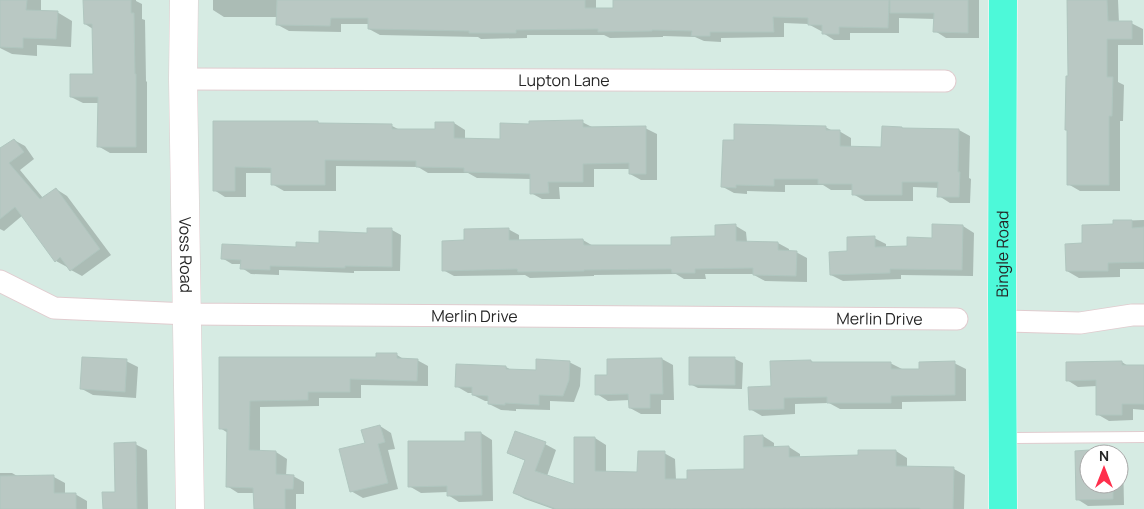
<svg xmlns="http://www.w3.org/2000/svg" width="1144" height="509" viewBox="0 0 1144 509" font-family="Manrope,sans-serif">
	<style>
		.shadow { fill: #0003 }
		.building { fill: #b9c8c3; stroke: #b0c6bf }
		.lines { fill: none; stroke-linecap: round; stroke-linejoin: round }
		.lane-casing { stroke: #e1cccf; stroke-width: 12 }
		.street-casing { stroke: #e1cccf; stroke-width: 23 }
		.secondary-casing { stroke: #e1cccf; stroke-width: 29 }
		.primary-casing { stroke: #fff; stroke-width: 29 }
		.lane { stroke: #fff; stroke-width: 10 }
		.street { stroke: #fff; stroke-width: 21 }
		.secondary { stroke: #fff; stroke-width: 28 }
		.primary { stroke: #4df9d9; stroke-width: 28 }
		.labels { text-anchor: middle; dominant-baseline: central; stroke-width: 4.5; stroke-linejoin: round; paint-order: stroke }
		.street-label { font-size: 16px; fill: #262626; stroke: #fff }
	</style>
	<rect width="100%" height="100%" fill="#d6ebe3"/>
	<path class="shadow" d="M0 0H41V12H57L72 21 71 47 37 45V56L12 54 0 48Z
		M84 0H136V1L142 4V19L145 20 146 81 147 82V153H110L98 146 99 103H83L71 97 94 75 93 29 85 24Z
		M213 0H596V9H614V0H979V38H946L935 31V19L899 18V33H850V40H834L823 33V31H821L808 24 784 23V37L721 38V42L704 41 695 37 663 36V37L610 38 604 35H527V38L481 39 478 37 380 35 369 29V24H341V32L289 31 278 25V17H224L213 10Z
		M1067 0H1118L1119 23H1131L1143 29V45H1118V82L1124 85 1123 121H1120V191H1080L1068 184 1069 131 1066 130 1069 77Z
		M215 122H318L321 125 392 126 400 130 436 131 454 123 465 130V139L501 140 530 125 582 122 594 128H645L657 134V180H641L630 174V169H594V187H559L560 199H542L531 193V179L477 178 468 173H428L418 167 336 166V191H284L272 184V173H246V197H225L214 190Z
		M825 127 833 131H839L851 138V148H883L902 128 904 129 959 130 970 136 969 178 971 179 970 203H950L939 196V188L913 187V201H865L853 194V190H831L823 185H785V192L747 191V194L734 193 723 187 735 141Z
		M14 140 25 146 34 159 20 170 43 198 56 189 67 196 111 255 82 276 71 270 68 266 67 267 56 261 23 215 4 231 0 229V150Z
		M1144 220V269H1120V277L1079 278 1067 271 1084 245 1114 226V221Z
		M736 226 746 232 747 242 778 243 789 249V252H796L807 258V282L765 281 754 275V274H705L706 279H684L676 274 594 275V276L530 278 525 275 454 276 443 270 465 241 508 229 519 235V241L583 240 595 247 672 246 716 237Z
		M963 226 974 233 973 276 901 275V279L843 281 831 275 848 253 874 238 886 244V248L908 247 933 239Z
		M392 230 401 235 400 271H354V273L279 270V275L251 274 242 268V264H232L222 258 320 244Z
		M397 355 405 360H417L428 366V386L361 385V398H319V406L260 407V452H276L287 459 286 476H293L304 482V494H296V509H255L254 493H238L227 486 228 433 220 428V358L377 359Z
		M691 358 735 359 743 363 742 389 698 388 690 384Z
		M662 359 673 365 674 400H661V414H641L630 408V400L608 401 597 394 608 376Z
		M126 361 138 367 136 398 93 395 82 389Z
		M811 361 815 363H890L902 369 921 370 954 363 966 369V401L902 402V409H840L829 403 795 404V414L762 416 750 409 772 388Z
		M569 362 581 368 580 386 574 402 550 401V410L516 409V411L501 410 489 404V401H485L473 395V393H468L456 386 506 367 513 371 537 372Z
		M1122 362 1128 366H1144V410L1133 409V420L1109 421 1097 414V386L1078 387 1067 380Z
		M380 426 391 433 395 449 388 450 398 489 363 498 351 491 366 444Z
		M481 433 492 440 493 501 459 502 448 495V492L421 493 409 486 466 442V434Z
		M763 436 774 443V448L789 447 800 454V458L859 456 896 451 907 458V467L954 469 965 475 964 509H553L525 499 514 493 526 461 508 453 545 444 556 450 547 476 575 486 595 438 606 445V473H639L664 453 675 459 676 480H688L745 470Z
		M135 444 147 450 148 509H104L116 493Z
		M1112 451 1117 454H1089V484H1119V455L1123 458 1124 505 1088 506 1077 499 1076 452Z
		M0 473H12L19 477H54L65 483V494H75L87 501V509H0Z"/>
	<path class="building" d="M0 0H27L26 10 58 11 56 39 23 38V48L0 47Z
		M83 0H131V13H134L135 74H136V147H97L98 97H70V74H93L92 24H84Z
		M277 0H585V8H613V0H889L888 28 839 27V34H822V25H808V18L773 17 774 32H710V36H691L692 31 652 30V31L598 32V29L516 30V33H469V31L368 29V18H331L330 26 276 25Z
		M890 0H968V33L933 32 934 13H890Z
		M1067 0H1107L1108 21H1132V39H1107V77H1113L1112 116H1109V185H1067V130H1065L1066 76H1068Z
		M583 120V127L646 126V174H629V163L583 164V182H548L549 193 530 194V174L464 172V168L416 167V161L325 160V185H271V168L235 167V191H213V121H318V123L392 124V129H435V122H454V138L500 139V123L529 124V121Z
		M734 124 826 126V130H840V146L881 147 882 126 902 127V128L959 129 958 172H960L959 197H937L938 182H902V195H852V184H818V179H774V186L736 185V188L721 187 723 140H734Z
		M14 139 24 152 9 163 40 199 56 188 100 249 70 271 60 257 55 262 15 207 0 219V148Z
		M1113 220H1132V228L1144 227V262L1108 263V271H1066L1065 244 1082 243V225L1113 224Z
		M736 224V241L778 242V250L797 251 796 276 753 275V268L695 269V273H672L671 269 584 270V271L518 272 517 269 442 271V241L464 240V229L509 228V240L583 239 584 245H671V237L715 236V225Z
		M932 224 963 225 962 270 890 269V273L830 275 829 252 847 251V237L875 236V247L907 246V237L932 238Z
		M367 228H392V267L345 266V268L270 266V270L240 269 241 260 221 259 222 244 296 247V242L319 243V231L367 233Z
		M376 353H397V358L418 359 417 381 350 379V392H308V400L250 401 249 450 276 451V474L294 475 293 489H285V509H254L253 488 226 487 227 429H219V357H376Z
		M82 357 127 359 125 392 80 389Z
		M689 357H735V385H689Z
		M662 358 663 394H650V408H629L628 394 595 395V375H607V359Z
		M536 359 570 361 569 380 563 396 539 395V405L505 403V405L488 404V396L472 395V387H455L456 364 506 366V369L536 370Z
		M811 360V362H891V369H919V362L955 361V395L891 396V403H827V397L784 398V409L749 410 748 387 771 386 770 361Z
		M1122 361V365H1144V404H1122V415H1096V380L1066 381V362Z
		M380 425 385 442 378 444 388 483 350 492 339 449 365 443 361 430Z
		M515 431 546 442 535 471 574 484V437H595V471L637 472 638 451H665V479H687V470L744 469V436L763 435V447L789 446V457L858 455V450H896V466L954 467 953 509H920V508L556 509 513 493 525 460 507 453Z
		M465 432H481L482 495 447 496V486L408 487V441H465Z
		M136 442 137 509H103L102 492H115L114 443Z
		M1089 450V484H1113V499L1076 500 1075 451Z
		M54 475V493H76V509H0V476Z"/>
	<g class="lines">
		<g class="lane-casing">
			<path id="lane" d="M1004 438 1144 437"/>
		</g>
		<g class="street-casing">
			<g id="street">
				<path id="s1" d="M183 79 945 81"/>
				<path id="s2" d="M0 281 54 308 188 314 957 319"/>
				<path d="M1002 321 1080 323 1132 315H1144"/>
			</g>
		</g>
		<g class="secondary-casing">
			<g id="secondary">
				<path id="s3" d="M184 0 183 79 190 509"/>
			</g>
		</g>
		<g class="primary-casing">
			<g id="primary">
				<path id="s4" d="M1003 509 1002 298 1003 0"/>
			</g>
		</g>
		<use href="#lane" class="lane"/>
		<use href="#street" class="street"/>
		<use href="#secondary" class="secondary"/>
		<use href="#primary" class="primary"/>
	</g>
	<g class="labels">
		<g class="street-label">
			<text stroke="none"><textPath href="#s1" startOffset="381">Lupton Lane</textPath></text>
			<text stroke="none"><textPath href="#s3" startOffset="255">Voss Road</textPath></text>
			<text stroke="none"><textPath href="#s4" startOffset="255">Bingle Road</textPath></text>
			<text stroke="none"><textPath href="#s2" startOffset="481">Merlin Drive</textPath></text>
			<text stroke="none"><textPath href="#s2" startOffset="886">Merlin Drive</textPath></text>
		</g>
	</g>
	<g transform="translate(1104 469)"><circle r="24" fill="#ffffff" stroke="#a8a8a8"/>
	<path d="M0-4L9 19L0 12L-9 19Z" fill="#ff2f4c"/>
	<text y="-8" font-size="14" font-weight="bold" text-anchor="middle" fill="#262626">N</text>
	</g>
</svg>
